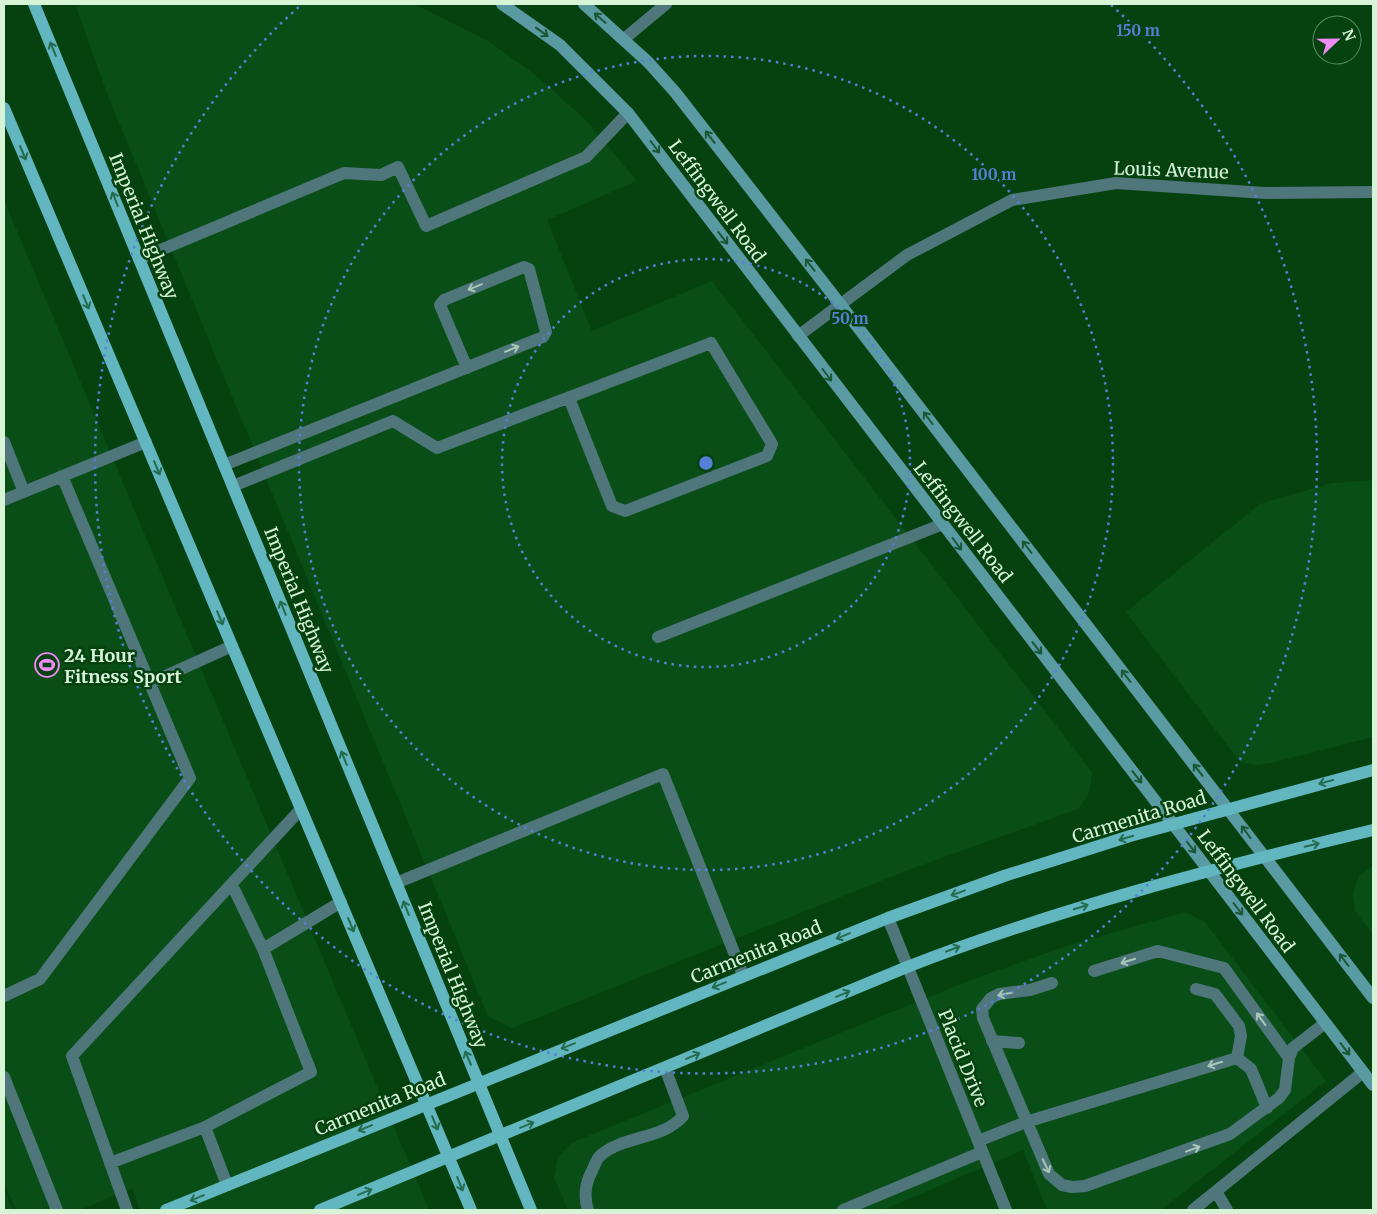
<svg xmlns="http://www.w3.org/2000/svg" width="1377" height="1214" viewBox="0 0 1377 1214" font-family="Merriweather,serif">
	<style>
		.built { fill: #094e16 }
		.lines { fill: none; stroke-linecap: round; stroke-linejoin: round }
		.lane { stroke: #4f767b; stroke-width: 12 }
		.street { stroke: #4f767b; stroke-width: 12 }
		.secondary { stroke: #5a9aa2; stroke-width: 12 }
		.primary { stroke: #61b6c0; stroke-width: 12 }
		.oneway { stroke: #1a5834 }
		.oneway2 { stroke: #256b4e }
		.oneway3 { stroke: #a7c8b7 }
		.ring { fill: none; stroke: #5580d8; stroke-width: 2.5; stroke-dasharray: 2.5 5 }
		.labels { text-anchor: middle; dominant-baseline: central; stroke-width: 5; stroke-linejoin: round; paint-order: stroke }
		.street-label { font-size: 18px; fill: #d7f4d7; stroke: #054210 }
		.poi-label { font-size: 18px; font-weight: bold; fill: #d7f4d7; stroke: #054210; text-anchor: start }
		.centre { fill: #5580d8; stroke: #054210; stroke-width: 2.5 }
		.ring-label { font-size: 15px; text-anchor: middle; font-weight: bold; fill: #5580d8; stroke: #054210; stroke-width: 5; stroke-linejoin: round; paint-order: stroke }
	</style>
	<rect width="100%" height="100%" fill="#054210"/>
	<path class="built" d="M75 4H414L490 42 534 74 584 118 637 181 547 220 592 331 712 281 1092 772 1089 793 1078 809 911 869 512 1028 488 1016 108 96Z
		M4 200 429 1210H140L132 1188 80 1210H16L4 1183Z
		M1373 480V737L1271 763 1256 765 1240 762 1126 612 1260 504 1332 483Z
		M1373 866V935L1355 911 1353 894 1359 876Z
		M1185 912 1205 922 1326 1081 1161 1210H1047L1023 1150 883 1210H568L554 1178 558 1158 571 1143 968 981 1069 945Z
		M4 1188 10 1204 14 1210H4Z"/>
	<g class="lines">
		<path class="lane" d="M624 39 666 4
			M139 259 344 173 381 175 398 167 426 226 586 157 628 113
			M4 442 24 492
			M224 465 249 455 543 337 546 332 529 269 524 267 444 300 440 305 467 368
			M233 486 393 421 437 448 711 343 772 444 767 456 625 511 612 506 569 398
			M4 500 146 442
			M658 637 943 524
			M150 683 232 646
			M396 883 663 774 743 975
			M232 885 263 949
			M1094 971 1158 951 1224 968 1289 1058
			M1052 983 1030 990 999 994 991 998 982 1009 983 1018 1049 1174 1062 1185 1072 1187 1085 1186 1230 1134 1279 1098 1285 1090 1289 1058 1293 1048 1325 1023
			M1196 989 1215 994 1239 1026 1241 1036 1237 1058
			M4 996 40 979 190 778 62 476
			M992 1041 1019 1043
			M4 1077 57 1210
			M205 1127 227 1185
			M978 1141 1026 1122 1237 1058 1251 1069 1267 1108
			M110 1163 205 1127 311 1072 263 949 341 902
			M1217 1193 1227 1210
			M127 1210 72 1056 301 809
			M588 1210C584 1199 585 1184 591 1173 594 1168 596 1159 600 1156 623 1135 663 1140 683 1116L665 1068
			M843 1210 982 1152
			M1193 1210 1363 1072"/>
		<path class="street" d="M798 336 907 255 1012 200 1116 183 1265 193 1373 192
			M888 918 1006 1210"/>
		<path class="secondary" d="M502 4 560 45 628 113 1373 1085
			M584 4 648 62 675 92 840 304 1373 998"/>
		<path class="primary" d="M34 4 531 1210
			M4 108 471 1210
			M166 1210 888 918 1004 876 1130 836 1373 770
			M320 1210 907 967C1059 908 1215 868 1373 830"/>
	</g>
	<defs><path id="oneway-shaft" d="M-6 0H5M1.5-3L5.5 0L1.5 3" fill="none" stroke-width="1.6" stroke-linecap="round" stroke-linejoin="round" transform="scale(1.25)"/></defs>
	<g class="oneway">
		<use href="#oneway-shaft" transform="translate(600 18) rotate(-139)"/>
		<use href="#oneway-shaft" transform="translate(542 32) rotate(36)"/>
		<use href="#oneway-shaft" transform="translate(710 137) rotate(-128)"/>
		<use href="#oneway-shaft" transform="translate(655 147) rotate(53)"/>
		<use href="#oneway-shaft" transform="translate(723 238) rotate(52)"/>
		<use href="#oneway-shaft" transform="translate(810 265) rotate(-128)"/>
		<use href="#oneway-shaft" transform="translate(827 375) rotate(53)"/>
		<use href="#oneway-shaft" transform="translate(928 418) rotate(-127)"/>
		<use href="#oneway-shaft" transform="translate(957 544) rotate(53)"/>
		<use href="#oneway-shaft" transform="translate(1027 547) rotate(-127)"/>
		<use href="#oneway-shaft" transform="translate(1037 648) rotate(52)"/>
		<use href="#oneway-shaft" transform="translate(1126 676) rotate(-127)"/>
		<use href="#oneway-shaft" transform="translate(1198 770) rotate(-128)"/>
		<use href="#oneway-shaft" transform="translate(1137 777) rotate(52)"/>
		<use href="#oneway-shaft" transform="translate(1246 832) rotate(-127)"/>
		<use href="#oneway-shaft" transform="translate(1191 847) rotate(52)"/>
		<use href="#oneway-shaft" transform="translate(1238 909) rotate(53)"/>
		<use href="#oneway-shaft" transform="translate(1344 960) rotate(-127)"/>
		<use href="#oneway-shaft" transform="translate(1345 1049) rotate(52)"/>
	</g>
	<g class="oneway2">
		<use href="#oneway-shaft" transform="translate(53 49) rotate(-112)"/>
		<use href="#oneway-shaft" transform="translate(23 153) rotate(67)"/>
		<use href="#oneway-shaft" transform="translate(115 199) rotate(-112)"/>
		<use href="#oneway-shaft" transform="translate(86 302) rotate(67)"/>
		<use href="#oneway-shaft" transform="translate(157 468) rotate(67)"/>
		<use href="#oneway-shaft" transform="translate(283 608) rotate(-112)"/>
		<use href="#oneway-shaft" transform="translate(220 618) rotate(67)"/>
		<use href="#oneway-shaft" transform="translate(344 758) rotate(-112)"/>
		<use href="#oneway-shaft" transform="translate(1326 782) rotate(165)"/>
		<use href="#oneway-shaft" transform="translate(1126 838) rotate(163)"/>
		<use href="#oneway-shaft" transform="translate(1312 845) rotate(-14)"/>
		<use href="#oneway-shaft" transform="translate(958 893) rotate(160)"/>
		<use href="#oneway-shaft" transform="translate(1081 907) rotate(-17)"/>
		<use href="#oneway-shaft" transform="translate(406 908) rotate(-112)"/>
		<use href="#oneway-shaft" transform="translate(351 925) rotate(67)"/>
		<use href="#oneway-shaft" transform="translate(843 936) rotate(158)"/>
		<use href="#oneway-shaft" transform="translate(953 949) rotate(-21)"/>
		<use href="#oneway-shaft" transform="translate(719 985) rotate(158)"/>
		<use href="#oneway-shaft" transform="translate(843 994) rotate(-23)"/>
		<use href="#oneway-shaft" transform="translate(568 1046) rotate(158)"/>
		<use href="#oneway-shaft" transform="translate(693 1056) rotate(-23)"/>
		<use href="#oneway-shaft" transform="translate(468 1058) rotate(-113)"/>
		<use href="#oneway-shaft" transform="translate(435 1123) rotate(67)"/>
		<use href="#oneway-shaft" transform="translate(527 1125) rotate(-22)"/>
		<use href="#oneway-shaft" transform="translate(365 1128) rotate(158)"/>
		<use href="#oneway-shaft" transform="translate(460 1184) rotate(68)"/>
		<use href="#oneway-shaft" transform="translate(365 1192) rotate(-22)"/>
		<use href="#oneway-shaft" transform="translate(197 1198) rotate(158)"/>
	</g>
	<g class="oneway3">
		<use href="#oneway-shaft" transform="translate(475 287) rotate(158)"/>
		<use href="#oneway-shaft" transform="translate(512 349) rotate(-22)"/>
		<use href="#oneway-shaft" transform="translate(1128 961) rotate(163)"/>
		<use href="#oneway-shaft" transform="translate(1005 994) rotate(169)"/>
		<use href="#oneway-shaft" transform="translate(1261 1019) rotate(-126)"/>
		<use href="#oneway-shaft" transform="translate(1215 1064) rotate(163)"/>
		<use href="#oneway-shaft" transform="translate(1193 1149) rotate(-20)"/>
		<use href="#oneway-shaft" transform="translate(1046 1166) rotate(64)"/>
	</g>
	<g class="ring">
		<circle cx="706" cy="463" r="204"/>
		<circle cx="706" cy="463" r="407"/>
		<path d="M1111 5A611 611 0 1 1 301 5"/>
	</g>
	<defs>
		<g id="stadium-ring" transform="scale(1.25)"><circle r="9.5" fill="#054210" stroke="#f08bf5" stroke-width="1.5"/><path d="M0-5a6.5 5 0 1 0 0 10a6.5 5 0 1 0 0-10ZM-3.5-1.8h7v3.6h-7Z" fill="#f08bf5"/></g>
	</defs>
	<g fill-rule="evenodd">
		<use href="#stadium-ring" x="47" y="665"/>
	</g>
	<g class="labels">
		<g class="street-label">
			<text transform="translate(1171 170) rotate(2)">Louis Avenue</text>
			<text transform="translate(717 201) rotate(53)">Leffingwell Road</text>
			<text transform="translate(144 226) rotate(68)">Imperial Highway</text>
			<text transform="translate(963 522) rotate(52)">Leffingwell Road</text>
			<text transform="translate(299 600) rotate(68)">Imperial Highway</text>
			<text transform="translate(1139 817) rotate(-17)">Carmenita Road</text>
			<text transform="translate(1246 891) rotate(53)">Leffingwell Road</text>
			<text transform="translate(756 952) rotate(-22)">Carmenita Road</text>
			<text transform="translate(453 975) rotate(68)">Imperial Highway</text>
			<text transform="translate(963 1058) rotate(68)">Placid Drive</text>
			<text transform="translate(380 1104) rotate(-22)">Carmenita Road</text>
		</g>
		<g class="poi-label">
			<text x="64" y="655">24 Hour<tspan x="64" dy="21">Fitness Sport</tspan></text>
		</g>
	</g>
	<circle cx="706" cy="463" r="8" class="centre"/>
	<g class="ring-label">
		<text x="1138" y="36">150 m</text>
		<text x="994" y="180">100 m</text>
		<text x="850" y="324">50 m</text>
	</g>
	<rect width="1377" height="1214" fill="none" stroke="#d7f4d7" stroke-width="10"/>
	<g transform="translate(1337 40) rotate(68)"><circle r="24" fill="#054210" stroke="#598960"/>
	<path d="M0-4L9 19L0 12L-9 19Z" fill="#f08bf5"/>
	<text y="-8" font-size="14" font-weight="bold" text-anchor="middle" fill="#d7f4d7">N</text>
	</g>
</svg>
